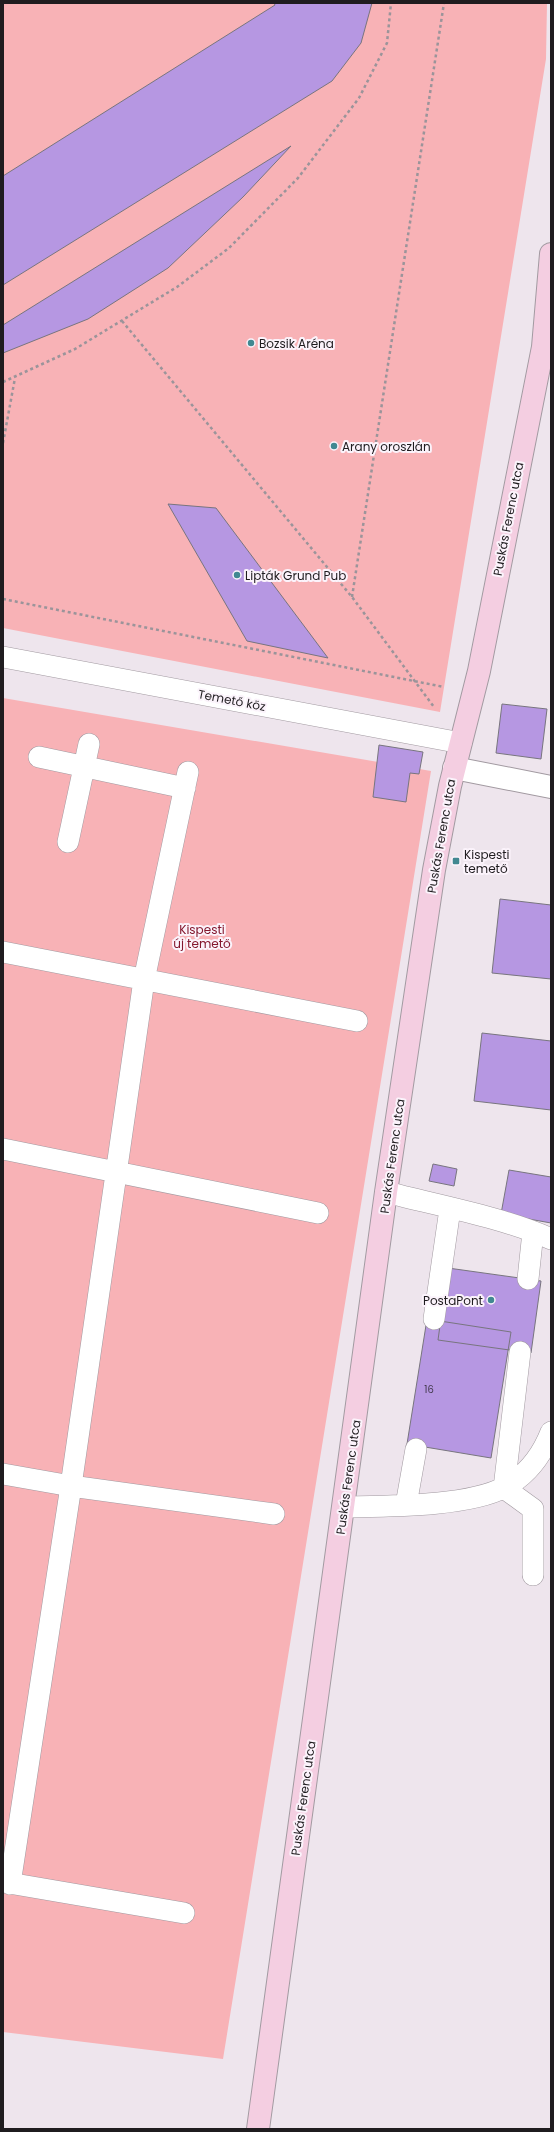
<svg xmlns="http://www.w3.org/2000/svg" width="554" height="2132" viewBox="0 0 554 2132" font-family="Poppins,sans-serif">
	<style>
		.green { fill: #f8b2b6 }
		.building { fill: #b697e2; stroke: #78757e }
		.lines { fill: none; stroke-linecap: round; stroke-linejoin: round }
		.lane-casing { stroke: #a29aa1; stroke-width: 22 }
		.street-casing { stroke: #a29aa1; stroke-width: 24 }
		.secondary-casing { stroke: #a29aa1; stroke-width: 24 }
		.path { stroke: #9b949a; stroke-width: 2.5; stroke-dasharray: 3 3; stroke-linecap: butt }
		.lane { stroke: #fff; stroke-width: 21 }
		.street { stroke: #fff; stroke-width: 22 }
		.secondary { stroke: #f4cee1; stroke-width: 22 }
		.poi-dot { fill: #418891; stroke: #fbf3fb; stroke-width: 1.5 }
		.labels { text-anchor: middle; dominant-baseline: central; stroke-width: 4; stroke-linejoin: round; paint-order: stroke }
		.number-label { font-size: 10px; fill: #453b50 }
		.poi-label { font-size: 12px; fill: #1f1c1f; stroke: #fbf3fb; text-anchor: start }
		.street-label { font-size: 12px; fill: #1f1c1f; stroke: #fbf3fb }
		.park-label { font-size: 12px; fill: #84182e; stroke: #fbf3fb }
	</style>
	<rect width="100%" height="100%" fill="#eee5ed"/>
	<path class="green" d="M3 3H547L546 59 440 712 3 628Z
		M3 698 431 771 223 2059 3 2032Z"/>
	<path class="building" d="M274 3H372L361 43 332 81 3 285V176L275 5Z
		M291 146 243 197 168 268 88 319 3 353V325Z
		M168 504 216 508 328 658 247 641Z
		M502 704 547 709 541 759 496 753Z
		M379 745 423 752 419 774 410 773 406 802 373 797Z
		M500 899 551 905V979L492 973Z
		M482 1033 551 1041V1110L474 1101Z
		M433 1164 457 1169 454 1186 429 1181Z
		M509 1170 551 1177V1223L501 1214Z
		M448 1268 541 1281 531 1353 438 1340Z
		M427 1319 511 1332 491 1458 407 1444Z"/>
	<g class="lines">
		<g class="lane-casing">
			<path id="lane" d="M3 657 461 743
				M39 757 185 788
				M68 842 89 744
				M3 952 357 1021
				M3 1149 318 1213
				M386 1192C439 1206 502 1217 551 1239
				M528 1279 533 1232
				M434 1319 450 1209
				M520 1352 504 1488 533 1509V1575
				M3 1474 71 1486 274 1514
				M406 1505 416 1449
				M344 1507C386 1506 468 1507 505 1487 527 1475 542 1455 551 1432
				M3 1882 184 1913
				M10 1884 71 1486 144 980 188 772"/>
		</g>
		<g class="street-casing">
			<path id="street" d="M454 768 551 787"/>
		</g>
		<g class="secondary-casing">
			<path id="secondary" d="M258 2129 386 1192 434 870 450 786 479 671 543 347 551 254"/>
		</g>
		<path class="path" d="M122 321 352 597 434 707
			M3 382 75 349 121 321 177 287 229 248 298 178 359 98 387 43 391 3
			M3 443 15 378
			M352 597 444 3
			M3 599 444 687"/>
		<use href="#lane" class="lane"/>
		<use href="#street" class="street"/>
		<use href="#secondary" class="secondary"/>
	</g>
	<g class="poi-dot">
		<circle cx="251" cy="343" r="4"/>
		<circle cx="334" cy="446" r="4"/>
		<circle cx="237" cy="575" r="4"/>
		<rect x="452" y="857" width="8" height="8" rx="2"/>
		<circle cx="491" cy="1300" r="4"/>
	</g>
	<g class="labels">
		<g class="number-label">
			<text x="429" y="1389">16</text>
		</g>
		<g class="poi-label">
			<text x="259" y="343">Bozsik Aréna</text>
			<text x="342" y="446">Arany oroszlán</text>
			<text x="245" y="575">Lipták Grund Pub</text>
			<text x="464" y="854">Kispesti<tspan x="464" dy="14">temető</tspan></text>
			<text x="483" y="1300" text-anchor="end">PostaPont</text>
		</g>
		<g class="street-label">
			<text transform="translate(508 519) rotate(-79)">Puskás Ferenc utca</text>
			<text transform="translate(232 700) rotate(11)">Temető köz</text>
			<text transform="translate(441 836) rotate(-80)">Puskás Ferenc utca</text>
			<text transform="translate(392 1156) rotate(-82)">Puskás Ferenc utca</text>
			<text transform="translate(348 1477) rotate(-82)">Puskás Ferenc utca</text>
			<text transform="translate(303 1798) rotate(-82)">Puskás Ferenc utca</text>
		</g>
		<g class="park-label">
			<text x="202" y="929">Kispesti<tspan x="202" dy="14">új temető</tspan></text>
		</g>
	</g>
	<rect width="554" height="2132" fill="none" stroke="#1f1c1f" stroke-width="8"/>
</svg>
